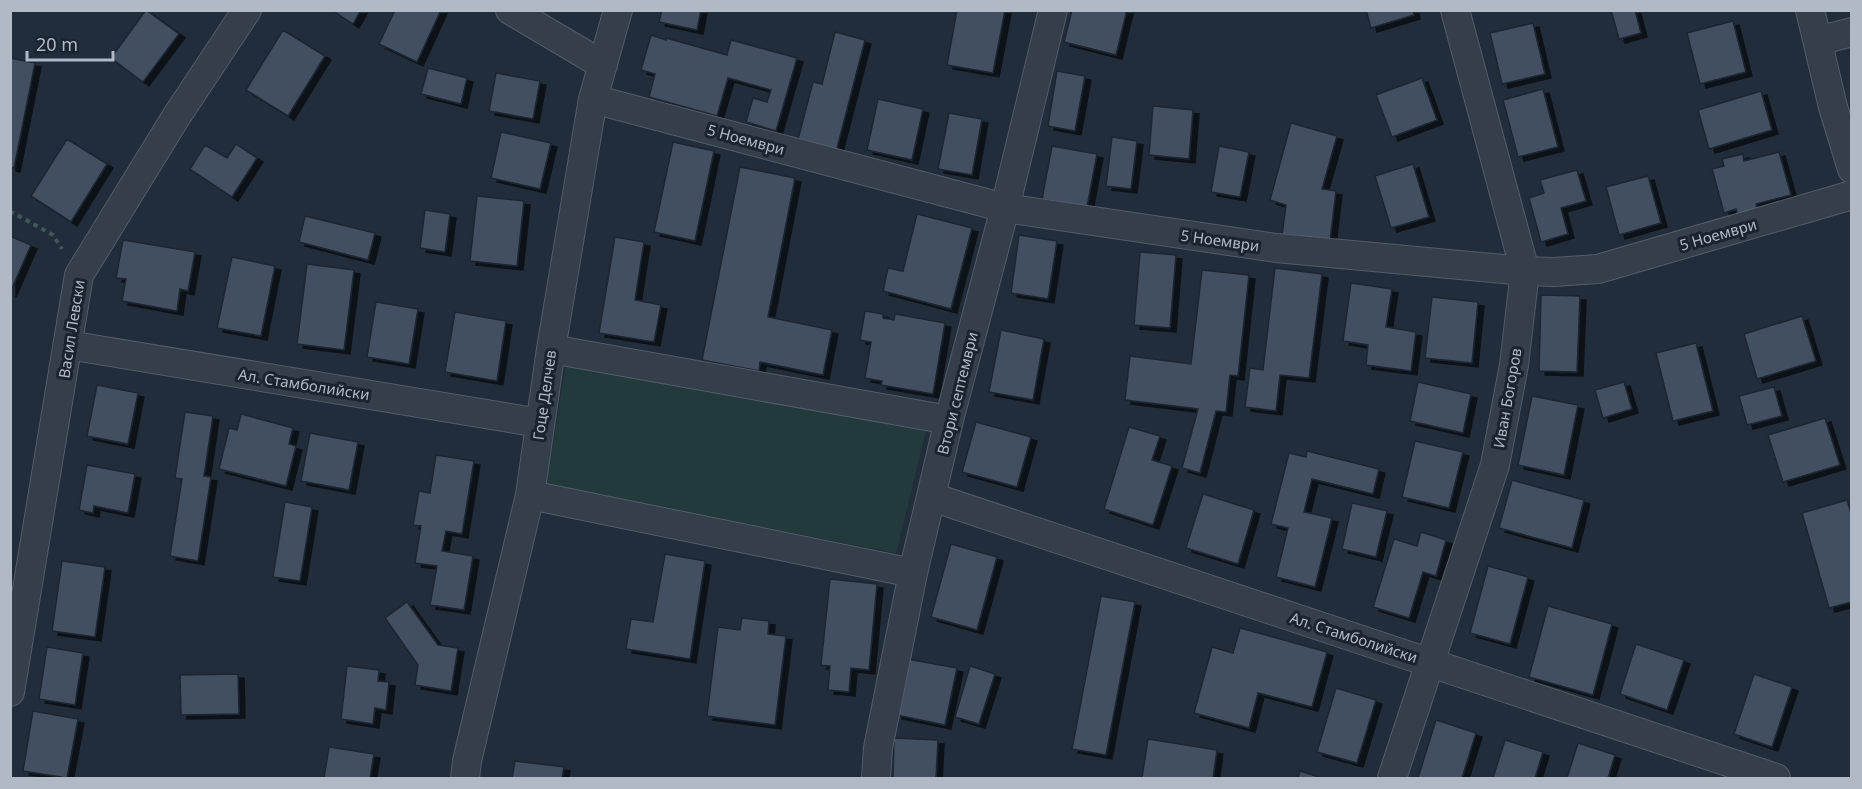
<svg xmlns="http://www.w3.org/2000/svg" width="1862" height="789" viewBox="0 0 1862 789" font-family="'Noto Sans',sans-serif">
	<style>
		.green { fill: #233a3c }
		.building { fill: #425060; stroke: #1c2632; stroke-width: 1.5; filter: url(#shadow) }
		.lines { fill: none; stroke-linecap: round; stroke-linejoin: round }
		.minor-casing { stroke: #535d69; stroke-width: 30 }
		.path { stroke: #415759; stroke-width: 4; stroke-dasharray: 4.5 4.5; stroke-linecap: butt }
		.minor { stroke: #353f4b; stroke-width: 28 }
		.labels { text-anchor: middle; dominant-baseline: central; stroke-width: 6; stroke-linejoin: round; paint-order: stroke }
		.street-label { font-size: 15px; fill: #b0bac7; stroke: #1a2430 }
	</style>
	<defs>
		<filter id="shadow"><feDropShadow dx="6" dy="4" stdDeviation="0" flood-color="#0009"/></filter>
	</defs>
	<rect width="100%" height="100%" fill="#212d3b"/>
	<path class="green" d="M566 365 926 431 896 553 546 485Z"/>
	<path class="building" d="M146 10 179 34 143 82 111 58Z
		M332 10H361L353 24Z
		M395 10H441L417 62 379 44Z
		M662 10H701L697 30 659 22Z
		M957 10H1005L993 73 947 65Z
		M1072 10H1127L1116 55 1064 42Z
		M1366 10H1413L1414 15 1371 28Z
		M1611 10H1635L1641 33 1619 39Z
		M1733 21 1746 72 1700 84 1687 33Z
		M1533 23 1545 74 1502 84 1490 33Z
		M283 30 325 56 288 116 246 90Z
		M835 32 865 40 836 152 797 143 813 82 822 84Z
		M651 35 666 40V38L727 55 731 40 797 58 776 131 746 122 753 98 767 102 771 90 728 78 717 116 649 97 655 74 641 70Z
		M10 58 35 63 14 168 10 167Z
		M428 68 467 78 461 104 421 94Z
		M1057 71 1085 76 1075 131 1048 126Z
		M496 73 540 81 533 119 489 111Z
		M1422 78 1437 120 1392 137 1376 95Z
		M1543 89 1558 147 1518 157 1503 100Z
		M1761 91 1772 130 1709 149 1698 110Z
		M878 99 923 109 912 160 867 150Z
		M1153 106 1193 110 1189 159 1149 155Z
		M949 113 982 119 972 175 938 169Z
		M1291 123 1337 136 1322 189 1336 191 1330 241 1282 236 1286 205 1270 200Z
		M501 132 551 143 540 189 491 178Z
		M1112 137 1137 141 1131 189 1106 186Z
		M67 139 107 164 71 222 31 196Z
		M673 142 714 151 695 241 654 232Z
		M236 144 257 158 232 197 190 169 205 145 227 158Z
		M1052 146 1097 154 1087 207 1042 199Z
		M1219 146 1249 152 1240 197 1211 192Z
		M1779 152 1791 195 1756 204 1759 214 1739 220 1736 209 1724 213 1712 169 1724 166 1722 159 1743 154 1744 161Z
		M1413 164 1429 217 1391 228 1375 176Z
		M740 167 795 178 768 317 832 330 823 375 760 362 759 371 702 360Z
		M1577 170 1586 201 1561 208 1568 234 1541 242 1529 198 1544 193 1540 180Z
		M1648 176 1661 223 1619 235 1606 187Z
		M477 196 524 201 517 266 470 261Z
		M425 210 450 214 445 252 420 248Z
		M917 214 972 228 951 309 883 291 888 268 903 271Z
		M305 216 375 233 368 260 299 242Z
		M1019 235 1057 241 1048 299 1011 293Z
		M10 236 31 245 10 293Z
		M615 237 644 242 635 300 661 305 654 342 599 333Z
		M123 240 195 252 188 291 180 289 177 311 122 301 126 279 116 278Z
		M1140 252 1176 255 1170 328 1134 325Z
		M232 257 275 266 261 336 217 328Z
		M307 264 354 270 344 350 297 344Z
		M1275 268 1322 274 1309 378 1280 375 1276 411 1245 407 1250 368 1263 370Z
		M1202 270 1249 275 1238 376 1230 375 1226 412 1216 411 1200 473 1182 468 1198 409 1125 400 1130 356 1191 364Z
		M1351 283 1392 289 1386 327 1416 332 1411 371 1366 365 1368 345 1343 341Z
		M1541 295 1580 296 1577 372 1539 371Z
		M1432 297 1478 302 1472 363 1425 358Z
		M376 302 418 309 409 364 367 357Z
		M865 311 883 314V318L894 320 895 314 945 323 933 394 881 385 882 381 865 378 871 342 860 340Z
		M455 312 506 321 497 381 445 372Z
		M1802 316 1816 361 1757 379 1744 334Z
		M1001 330 1044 339 1033 400 989 392Z
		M1696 343 1713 411 1673 421 1656 353Z
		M1418 382 1471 394 1463 433 1410 421Z
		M1624 382 1632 409 1603 418 1595 390Z
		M97 385 138 393 128 444 87 436Z
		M1774 387 1782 416 1747 425 1739 396Z
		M1532 396 1578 405 1564 475 1518 465Z
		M185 412 213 416 204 476 211 477 198 561 170 556 182 479 175 478Z
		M241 414 293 428 289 444 296 446 286 486 219 469 229 428 237 430Z
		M1825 418 1840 465 1783 482 1768 435Z
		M976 422 1031 437 1017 487 962 472Z
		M1129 427 1160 436 1152 460 1172 466 1153 525 1104 509Z
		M310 433 358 442 349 490 301 481Z
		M1415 441 1463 452 1449 508 1402 497Z
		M1307 451 1379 469 1373 494 1312 479 1304 512 1332 518 1315 587 1276 577 1288 528 1271 524 1289 453 1306 457Z
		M436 455 474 461 462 534 446 531 442 551 473 556 464 610 430 605 437 566 415 563 421 526 413 525 419 491 430 493Z
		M87 465 135 474 128 513 94 506 93 513 79 510Z
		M1512 480 1584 500 1572 548 1499 528Z
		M1203 494 1254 510 1238 564 1186 548Z
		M1847 500 1852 516V602L1829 608 1802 513Z
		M285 502 312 507 300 581 273 577Z
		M1352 503 1387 511 1376 557 1342 549Z
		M1421 532 1446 540 1436 576 1423 572 1409 618 1373 607 1394 539 1417 546Z
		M951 544 997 557 977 630 931 617Z
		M665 554 705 561 690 659 626 649 631 619 653 622Z
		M62 561 105 567 95 637 52 631Z
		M1488 566 1528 577 1510 644 1470 633Z
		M830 579 877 584 869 670 851 668 849 692 828 690 830 666 821 665Z
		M1101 596 1135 602 1106 755 1072 749Z
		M407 602 438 645 458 648 451 691 415 685 418 665 385 618Z
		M1548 606 1612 624 1593 695 1529 677Z
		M742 618 769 621 768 634 786 636 775 725 707 716 718 627 740 630Z
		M1240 628 1327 652 1312 707 1258 693 1249 728 1194 713 1212 647 1233 653Z
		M1636 644 1684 660 1667 710 1620 694Z
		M47 647 83 653 75 705 39 699Z
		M907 659 957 668 945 725 896 715Z
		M347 666 379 670 378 681 389 682 386 710 375 708 373 724 341 719Z
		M970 666 995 674 979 724 955 717Z
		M238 674 239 714 181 715 180 675Z
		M1754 674 1792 687 1772 747 1734 734Z
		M1336 688 1376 700 1357 763 1317 752Z
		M33 711 78 719 67 778 23 771Z
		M1436 720 1476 733 1462 778H1418Z
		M894 738 938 740 936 778H893Z
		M1148 739 1217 750 1213 778H1142Z
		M1505 740 1543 752 1535 778H1493Z
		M1578 743 1615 755 1608 778H1567Z
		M329 747 374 754 370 778H324Z
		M515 761 564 767 562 778H512Z
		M1300 771 1322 778H1298Z"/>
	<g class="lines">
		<g class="minor-casing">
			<path id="minor" d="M510 10 603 65
				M1810 10 1833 107 1852 169
				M1818 41 1852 32
				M593 99 1005 208 1276 248 1525 271 1554 272 1598 269 1852 195
				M68 345 540 423
				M551 349 949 420
				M530 495 913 573
				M932 497 1776 778
				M10 692 79 275 176 117 247 10
				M465 778 467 761 530 495 551 349 593 99 618 10
				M876 778 878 748 913 573 949 420 1005 208 1053 10
				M1392 778 1495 465 1514 365 1525 271 1455 10"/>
		</g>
		<path class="path" d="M10 211 53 235 62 249"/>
		<use href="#minor" class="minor"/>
	</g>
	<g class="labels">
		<g class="street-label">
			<text transform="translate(746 139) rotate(15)">5 Ноември</text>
			<text transform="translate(1718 234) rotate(-16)">5 Ноември</text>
			<text transform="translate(1220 240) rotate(8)">5 Ноември</text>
			<text transform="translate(71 329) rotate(-81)">Васил Левски</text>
			<text transform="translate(304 384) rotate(9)">Ал. Стамболийски</text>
			<text transform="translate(957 393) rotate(-76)">Втори септември</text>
			<text transform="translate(544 395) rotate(-82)">Гоце Делчев</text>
			<text transform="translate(1507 398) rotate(-80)">Иван Богоров</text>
			<text transform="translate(1354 637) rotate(18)">Ал. Стамболийски</text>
		</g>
	</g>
	<rect width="1862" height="789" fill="none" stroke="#b0bac7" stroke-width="24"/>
	<path d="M27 51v9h86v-9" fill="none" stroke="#b0bac7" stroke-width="3"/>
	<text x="36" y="51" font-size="18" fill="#b0bac7" stroke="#1a2430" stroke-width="4.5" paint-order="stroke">20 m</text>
</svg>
